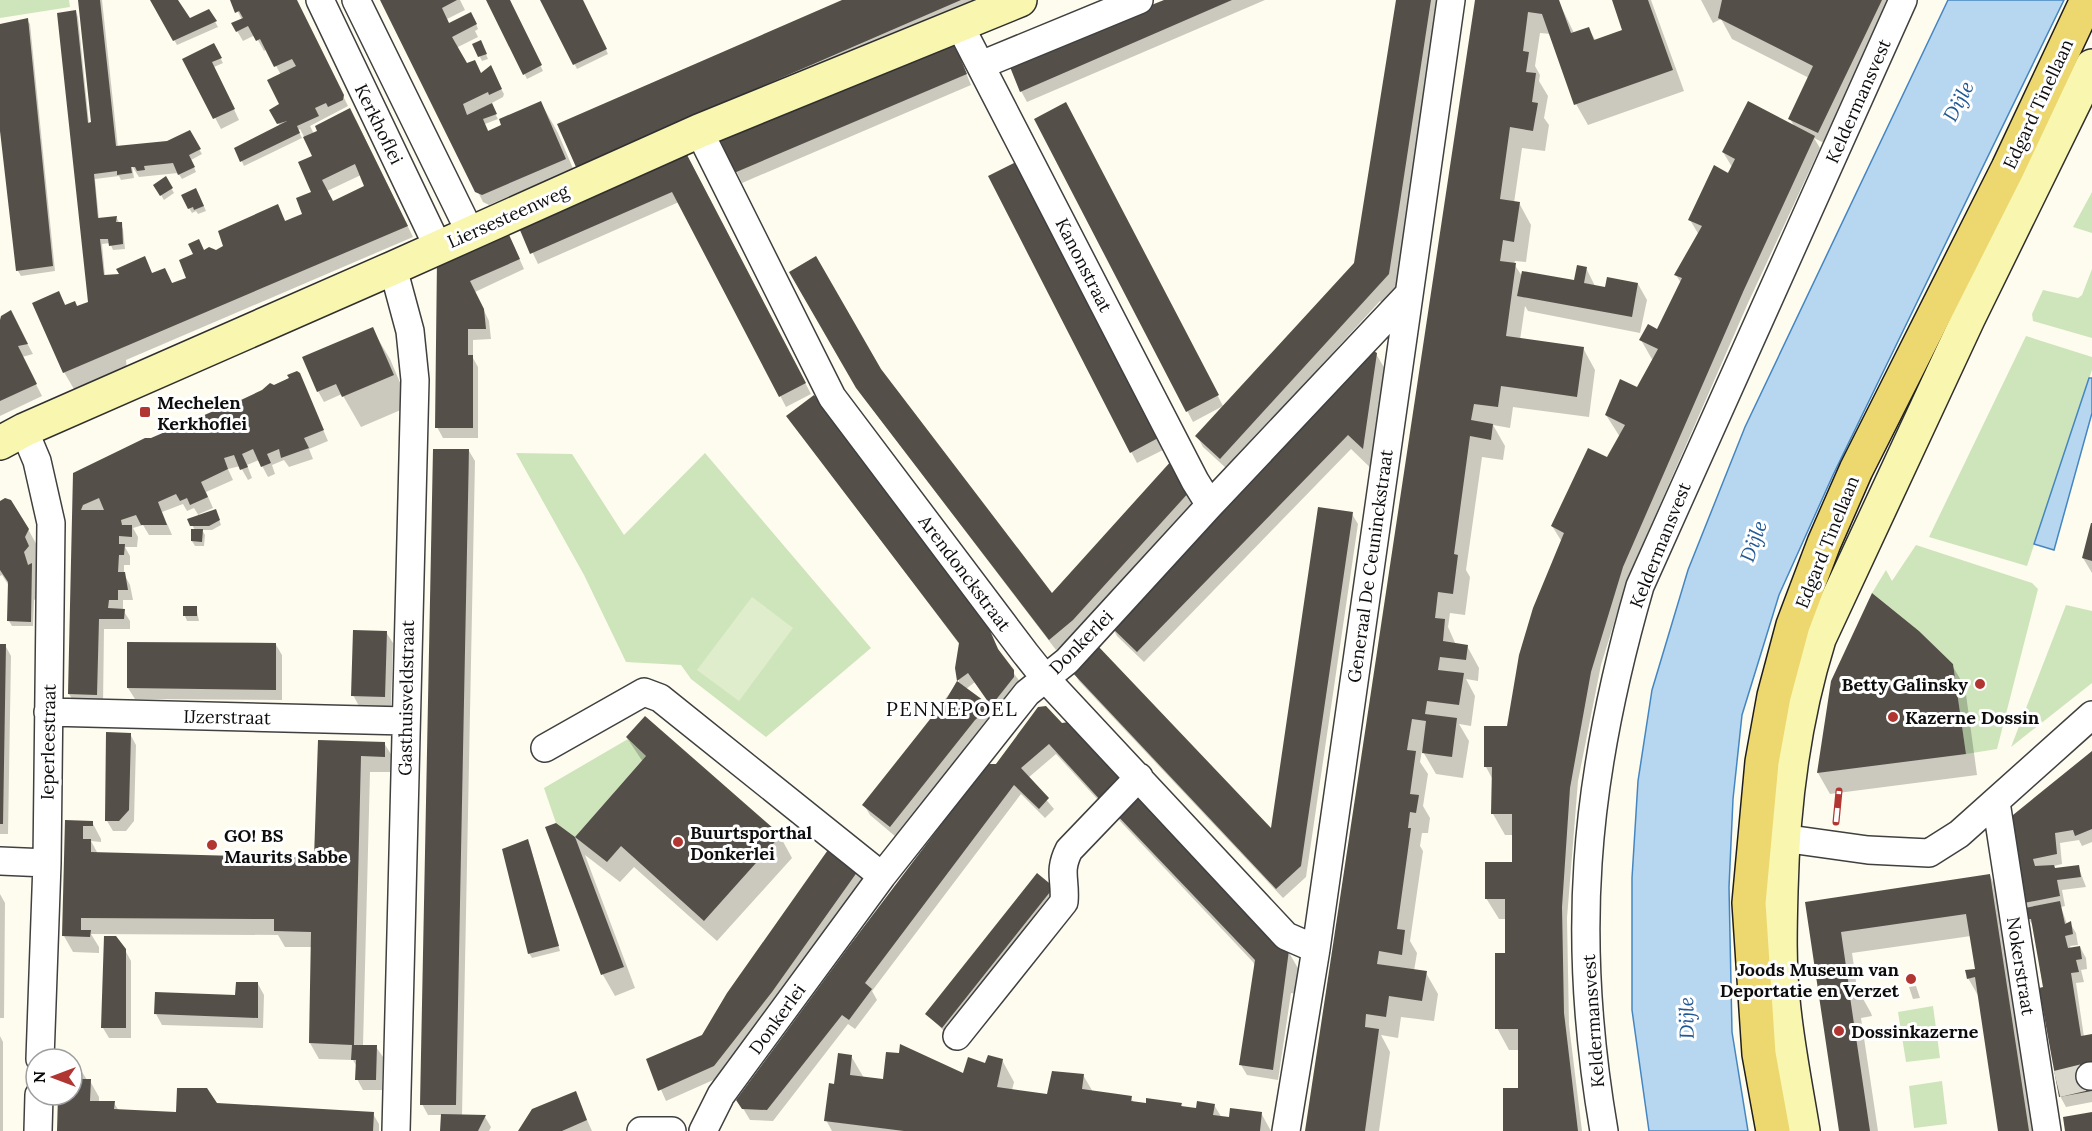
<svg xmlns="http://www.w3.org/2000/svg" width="2092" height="1131" viewBox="0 0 2092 1131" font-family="Lora,serif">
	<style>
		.green { fill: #cee5bb }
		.pitch { fill: #dfedcc }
		.water { fill: #b7d7f1; stroke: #4586c1; stroke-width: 1.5 }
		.shadow { fill: #0003; fill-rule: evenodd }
		.building { fill: #554f4a; fill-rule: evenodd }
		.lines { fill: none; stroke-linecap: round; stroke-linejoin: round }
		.street-tunnel { stroke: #dad8cc; stroke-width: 27; stroke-dasharray: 27 14; stroke-linecap: butt }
		.street-casing { stroke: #404040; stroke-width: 30 }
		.secondary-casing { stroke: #2f2f2f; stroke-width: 36 }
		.primary-casing { stroke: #1e1e1e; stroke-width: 36 }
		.street { stroke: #fff; stroke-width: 27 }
		.secondary { stroke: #f8f6af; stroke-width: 33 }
		.primary { stroke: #edd86f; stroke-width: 33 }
		.rail-casing { stroke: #b13531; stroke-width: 7 }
		.rail { stroke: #fff; stroke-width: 4.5; stroke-dasharray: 14; stroke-linecap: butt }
		.poi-dot { fill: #b13531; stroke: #fff; stroke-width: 2 }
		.labels { text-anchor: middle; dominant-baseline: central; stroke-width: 6; stroke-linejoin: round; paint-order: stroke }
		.street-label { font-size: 18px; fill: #0d0d0d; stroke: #fff }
		.poi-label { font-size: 18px; font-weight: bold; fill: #0d0d0d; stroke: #fff; text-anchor: start }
		.water-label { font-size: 20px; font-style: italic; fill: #215994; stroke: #fff }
		.neighbourhood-label { font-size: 20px; letter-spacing: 1.5px; fill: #0d0d0d; stroke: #fff }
	</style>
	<rect width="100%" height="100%" fill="#fefcee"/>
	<path class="green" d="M0 0H69L70 7 0 18Z
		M2092 192V233L2073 227Z
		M2092 269V338L2033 321 2032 314 2043 290 2078 298 2082 295Z
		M2026 336 2092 357V370L2027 566 1929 537Z
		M516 453 572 454 624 535 705 453 871 648 766 737 691 679 681 665 626 662 584 575Z
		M1916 545 2032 583 2038 589 1997 749 1966 754 1953 664 1919 631 1872 593 1886 570 1892 581Z
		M2066 605 2092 611V683L2011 747Z
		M628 739 646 756 575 837 556 823 544 788Z
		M1933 1006 1940 1058 1906 1062 1898 1012Z
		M1942 1081 1947 1124 1914 1128 1909 1086Z"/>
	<path class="pitch" d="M752 597 793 628 739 701 697 670Z"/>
	<path class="water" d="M1948 0H2064L1833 475 1779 595 1742 715 1733 799 1729 887 1732 1032 1748 1131H1649L1632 1010V878L1638 781 1652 690 1688 570 1745 427Z
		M2089 378H2092V413L2054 550 2034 544Z"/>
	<path class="shadow" d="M80 0H102L118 148 166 143 189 132 202 154 191 160 196 172 182 179 178 173 139 177 132 166 134 178 121 180 119 176 95 179 99 219 116 217 123 229 125 249 113 250 110 243 102 244 105 276 152 274 165 270 173 285 188 279 205 251H216L225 247 277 206 286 222 304 215 313 192 314 156 300 129 298 130 302 138 244 166 236 149 280 126 271 111 282 105 281 75 267 49 264 51 255 35 243 41 233 24 242 20 232 0H296L348 106 310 126 314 134 356 120 413 237 126 360 127 371 82 403 64 372 59 293 66 306 77 307 90 303 76 12 78 17 89 124 93 123ZM361 175 366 187 333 202 327 191Z
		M152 0H177L190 20 209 11 218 27 177 45Z
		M382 0H460L465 10 447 19 449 24 474 18 478 29 475 31 478 37 456 48 467 65 500 87 504 94 503 97 490 104 498 119 485 124 489 132 541 103 558 133 582 190 557 200 545 181 489 205 483 202Z
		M488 0H509L543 71 527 79Z
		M542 0H582L608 54 577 69Z
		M846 0H991L583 177 577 166Z
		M1167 0H1265L1027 102 1021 91Z
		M1398 0H1438L1409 192 1420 212 1395 316 1380 301 1227 469 1203 447 1197 436 1355 264Z
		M1477 0H1558L1574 33 1588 28 1596 41 1624 31 1613 0H1651L1684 91 1588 125 1576 104 1551 34 1540 33 1535 66 1540 75 1539 81 1548 96 1544 118 1549 125 1545 151 1522 148 1514 203H1519L1531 225 1526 262 1515 261 1514 264 1522 276 1575 282 1586 268 1595 286 1606 288 1638 284 1647 300 1640 333 1528 311 1525 306 1520 340 1583 348 1595 370 1589 417 1513 407 1510 428 1493 425 1505 446 1503 460 1482 457 1466 570 1470 577 1465 615 1450 613 1448 627 1456 645 1467 646 1479 668 1478 681 1466 679 1475 696 1471 726 1459 724 1469 741 1463 778 1436 774 1422 750 1420 762 1428 774 1423 806 1430 818 1428 833H1422L1420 846 1423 851 1410 941 1417 953 1414 971 1426 973 1438 994 1434 1021 1401 1017 1398 1038 1381 1035 1390 1052 1379 1131H1307Z
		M1701 0H1892L1824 143 1814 138 1820 148 1748 303 1628 578 1601 665 1578 781 1567 918 1569 1025 1582 1131H1504L1520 1089V1050H1509L1497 1028 1507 954V919H1499L1486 898 1513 863V835H1505L1493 814V780L1486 767 1508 728 1562 542 1552 526 1608 459 1620 437 1606 415 1637 389 1653 361 1641 340 1658 331 1681 283 1676 275 1699 235 1690 220 1732 167 1723 152 1796 129 1790 119 1809 78 1732 39 1721 19 1713 23Z
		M27 20 30 24 55 271 21 276 18 271 0 118V25Z
		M213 45 223 63 214 67 239 120 221 129 184 59Z
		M474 45 483 47 488 59 482 61Z
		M956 48 971 85 742 183 720 136Z
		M1072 115 1223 406 1193 422 1036 120Z
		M691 163 811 394 786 407 679 202 538 264 519 224Z
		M990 177 1165 449 1137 463Z
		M166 179 174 193 164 200 155 185Z
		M199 195 206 211 198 214 196 211 192 213 189 208Z
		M511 240 524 269 475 292 489 321 491 339 473 340V358L478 367V438H443L437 427 439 260Z
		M0 322 16 323 33 354 22 357 42 396 0 416Z
		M372 329 390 359 410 406 361 427 342 394 324 402 318 391Z
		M1376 354 1394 384 1380 477 1351 449 1144 662 1117 636 1111 625Z
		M880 369 1052 596 1173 462 1196 501 1079 631 1056 650 864 398Z
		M299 374 328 441 309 449 313 459 289 467 284 460 272 465 275 474 268 477 259 460 247 465 252 478 248 480 240 466 228 469 233 480 206 492 213 508 199 514 200 516H218L221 525 212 530H202L205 535 204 546H195L192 541V530H195L192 525 199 516 194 508 187 511 183 504 162 512 172 535H149L143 525 133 528 138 537 137 547H125L130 556V565H124V574L130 585 133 600H123V610L130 621V629H104L103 705 75 704 69 694 74 474Z
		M788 417 985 622 1001 655 1020 682 896 837 870 815 864 805 959 681 957 668 960 645ZM975 682 994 709V710L966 689Z
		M469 451 475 461 462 1116 485 1117 491 1127 489 1131H442V1115H428L422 1104Z
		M0 506 28 529 45 560 44 595 34 600 33 626H12L9 621V586L2 575 0 576Z
		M1352 514 1358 524 1306 877 1283 898 1079 681 1073 671 1272 831Z
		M2092 526V573L2083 558Z
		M196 607 199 621H187L185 616Z
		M386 632 393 643 391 707 359 706 353 695Z
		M128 644 276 645 282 655V700L135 699 128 688Z
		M0 645H5L11 656 8 834H0Z
		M1952 665 1965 687 1977 775 1830 794 1818 773 1832 681Z
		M1039 708 1288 951 1306 982 1305 995 1291 993 1278 1080 1247 1075 1241 1065 1255 966 1253 962 1120 821 1113 809 1109 812 1056 754 1028 778 1054 809 1045 818 1021 794 872 991 877 1000 855 1029 848 1024 773 1121 750 1120 738 1100Z
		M645 718 780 836 792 858 717 941 634 867 620 882 585 855 635 988 615 996 603 975 547 827 575 839 643 762 627 738Z
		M130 734 136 745 134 821 126 831H113L107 821Z
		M319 742 384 743 394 759 393 772H370L363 1046 376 1047 383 1057 382 1090H363L357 1079V1067L353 1060 319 1059 310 1043 312 947H285L278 935 91 934 99 947V953L73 952 64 936 66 821 92 822 101 839V842L91 841 98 854 315 859Z
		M2092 754V842L2082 846 2079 840 2060 843 2062 864 2054 866 2055 869 2078 866 2086 887 2062 890 2065 906 2061 907 2067 924 2070 923 2076 933 2078 945 2070 946 2071 949 2080 947 2086 958 2087 969 2081 970 2084 982 2076 983 2084 1037 2092 1036V1102L2066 1107 2060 1096 2034 928 2029 919 2010 826Z
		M530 845 560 951 532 958 529 953Z
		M859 869 865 880 720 1077 666 1101 648 1060 703 1036Z
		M1038 875 1055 893 945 1032 927 1014Z
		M1990 876 2002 897 2038 1131H2000L1980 999 1968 978 1976 970 1971 936 1852 953 1857 988 1871 1013 1872 1016 1861 1018 1878 1131H1840L1806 903Z
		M0 894 5 903 4 1018H0Z
		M125 950 131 961V1038H109L103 1028Z
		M258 984 264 995 263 1028 162 1025 156 1014 236 996Z
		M1916 986 1920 998 1913 999 1909 987Z
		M0 1036 3 1042V1131H0Z
		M851 1056 864 1078 884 1080 964 1075 1002 1060 1014 1082 1012 1090 1049 1096 1083 1075 1093 1092 1131 1098 1134 1103 1181 1104 1183 1108 1197 1110 1214 1105 1222 1118H1230L1261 1113 1271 1131H832L826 1120 835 1085Z
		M72 1066 79 1067 87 1080 90 1081 99 1097V1102L114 1103 119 1111 177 1113 216 1104 373 1114 379 1124V1131H59L60 1095H72Z
		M575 1093 592 1131H520Z"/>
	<path class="building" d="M78 0H100L116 146 167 141 190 130 201 149 189 155 195 167 178 175 173 163 144 166 145 170 137 171 135 167H131L132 173 117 175V171L94 174 98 218 117 216 116 222H122L123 244 109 246 108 239H100L104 275 119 274 116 269 145 256 152 273 165 268 172 283 186 278 179 260 193 254 188 244 199 239 204 250 209 247 216 250 223 246 218 231 278 204 285 221 302 214 296 198 311 192 298 162 312 156 303 137 317 131 315 126 350 108 408 226 63 373 32 303 59 291 65 305 75 301 77 306 88 302 57 13 76 10 88 123 91 122ZM355 164 364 186 333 201 322 180Z
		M150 0H178L190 18 209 9 217 21 173 41Z
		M230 0H297L344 95 343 100 328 107 326 103 315 108 319 116 297 126 300 133 240 162 234 148 287 121 277 124 269 110 279 104 267 80 296 66 292 59 274 67 260 39 256 41 248 26 236 32 231 23 243 18 239 11 235 13Z
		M380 0H457L442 8 449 23 471 12 477 24 452 37 467 63 475 60 481 73 491 65 502 89 489 95 488 92 463 104 467 115 492 103 497 114 483 119 488 131 501 125 499 119 541 101 566 159 482 195 475 192Z
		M486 0H510L542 65 523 75Z
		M540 0H583L607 49 573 65Z
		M842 0H961L576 167 557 124Z
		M1164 0H1232L1020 92 1008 62Z
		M1396 0H1431L1389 274 1220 459 1195 436 1354 263Z
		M1475 0H1559L1571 33 1589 27 1594 40 1622 30 1612 0H1648L1673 70 1574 105 1542 14 1528 12 1523 51 1529 52 1526 72 1536 73 1532 102 1538 103 1533 131 1510 127 1500 199 1520 202 1514 242 1503 240 1500 261 1516 263 1506 336 1584 347 1577 397 1501 386 1498 407 1474 404 1471 420 1493 424 1491 440 1470 436 1454 554 1458 555 1453 594 1438 592 1435 618 1445 619 1443 641 1468 645 1466 660 1440 657 1438 670 1464 673 1459 705 1427 701 1425 714 1457 718 1452 757 1422 753 1426 721 1412 719 1407 750 1416 751 1410 794 1419 795 1416 813 1410 812 1408 828H1411L1397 929 1405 930 1402 955 1379 951 1377 964 1427 971 1422 1001 1389 996 1386 1017 1366 1014 1365 1027 1379 1029 1365 1131H1305Z
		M1722 0H1882L1818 133 1788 119 1813 66 1718 18Z
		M28 18 53 266 16 271 0 131V24Z
		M951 36 967 74 734 173 718 135Z
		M481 40 487 54 478 57 472 44Z
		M214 43 222 58 212 62 235 109 213 119 182 59Z
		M1748 101 1815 136 1743 292 1623 567 1591 672 1570 788 1562 907 1564 1013 1578 1131H1503V1088H1518V1029H1495V953H1505V899H1485V862H1512V814H1491L1492 767H1484V726H1507L1519 655 1533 608 1564 533 1551 526 1588 448 1607 457 1625 425 1605 415 1620 379 1637 387 1658 349 1639 340 1648 324 1657 329 1682 278 1674 275 1702 226 1688 220 1714 165 1728 173 1735 159 1722 152Z
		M1066 102 1219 395 1186 412 1034 119Z
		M685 151 806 383 779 397 672 192 530 254 517 223Z
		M1018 161 1160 437 1130 453 988 176Z
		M166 176 173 188 160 196 153 185Z
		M196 188 204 206 194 210 193 207 188 209 181 195Z
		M506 228 520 259 470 281 484 309 486 329H468V355H473V428H435L437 259Z
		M816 256 881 369 1052 593 1173 459 1191 490 1073 620 1049 640 856 388 789 272Z
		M1577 265 1587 267 1584 283 1605 287 1607 277 1638 283 1632 317 1517 296 1522 271 1574 280Z
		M11 310 28 344 18 346 37 384 0 401V320L1 316Z
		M373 327 394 375 342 397 336 384 317 392 302 357Z
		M1372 350 1377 353 1363 449 1348 435 1137 652 1109 625 1321 408Z
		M297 371 300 373 324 430 304 438 309 448 281 458 279 449 267 454 271 463 261 467 253 449 242 454 248 467 240 470 234 455 224 458 228 469 201 482 208 497 190 505 187 498 180 501 176 494 158 502 167 525H141L136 515 121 520 122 525H132V537L119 536V544H125L124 555H119L118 572H125L128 590H118V600H109L108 608 125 609 124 619H99L97 695 68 694 73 473 145 438H151L223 407 226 402 233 399 237 402 262 390 270 383 274 385 289 378 287 375ZM99 498 104 510H81L83 505Z
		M814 395 986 621 998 649 1014 670V677L991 706 968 673 957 681 955 668 959 643 786 416Z
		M433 449H469L456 1105H420Z
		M5 498 11 500 29 529 25 537 29 546 24 552 28 565 32 563 31 622 7 621 8 582 0 570V501Z
		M1318 507 1353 512 1301 866 1276 889 1071 671 1097 645 1271 828Z
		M216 509 220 520 209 526H190L187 519Z
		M2091 523H2092V561L2082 558Z
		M191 529H203L202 542 191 541Z
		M1872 593 1919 631 1953 664 1966 754 1817 773 1831 681Z
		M183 606H197V616H183Z
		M353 630 387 631 385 697 351 696Z
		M127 642 276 643V690L127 688Z
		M0 644H6L3 824H0Z
		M957 681 991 706 975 720 890 827 862 805 947 698Z
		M1046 706 1062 723 1075 721 1128 779 1102 802 1049 744 1021 768 1049 798 1039 809 1014 785 865 983 872 989 849 1020 842 1015 767 1110 742 1109 736 1100 847 949 987 764H996L1038 707Z
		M645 716 781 835 704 921 621 846 607 862 575 837 624 967 601 975 545 827 556 823 575 837 646 756 626 737Z
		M106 732 131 733 129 810 119 821H105Z
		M318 740 385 742V757L361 756 354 1045H377L376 1080H355L356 1060H351L352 1045 309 1043 311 932 274 931V919L81 918V930H91L90 937 62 936 65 820 93 821V826H83V839H91V852L314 858Z
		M2092 751V829L2075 836 2073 830 2055 833 2057 854 2033 859 2035 866 2054 865 2055 868 2079 865 2081 877 2057 880 2060 896 2024 903 2009 826 2013 815Z
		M1134 789 1289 950 1273 1070 1239 1065 1255 960 1112 810Z
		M528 839 559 946 528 954 502 849Z
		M830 847 860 868 772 992 714 1066 658 1091 646 1059 702 1035 727 993Z
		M1037 873 1054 887 942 1028 925 1014Z
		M1990 874 2029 1131H1998L1975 977 1967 979 1966 974 1965 970 1975 969 1966 914 1841 932 1849 987 1859 986 1860 990V995L1850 997 1870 1131H1839L1805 902Z
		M2060 901 2065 924 2071 921 2073 934 2065 936 2068 948 2080 946 2082 959 2076 960 2079 972 2071 973 2081 1036 2092 1034V1091L2059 1097 2039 988 2043 987 2031 919H2027L2025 908Z
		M104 936H116L126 949V1028H101Z
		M236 982H258V1018L154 1014 155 992 235 995Z
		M900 1044 963 1073 968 1057 985 1063 988 1055 1003 1059 997 1087 1047 1094 1052 1071 1084 1074 1082 1089 1132 1096 1131 1101 1146 1103V1098L1182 1103 1181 1106 1196 1108 1197 1101 1215 1104 1213 1115 1229 1117 1230 1108 1262 1112 1260 1131H904L824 1121 829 1083 834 1084 838 1053 852 1055 850 1075 883 1079 886 1052 899 1053Z
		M72 1065H80V1079H91L90 1101H115L114 1109 176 1112 177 1088H207L217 1103 374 1112 373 1131H57L58 1095H72Z
		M576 1091 587 1120 562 1131H518L532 1109Z
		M2092 1112V1131H2065L2063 1117Z
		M441 1114 486 1115 478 1131H440Z"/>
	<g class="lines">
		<path class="street-tunnel" d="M2057 1084 2090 1076"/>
		<g class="street-casing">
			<path id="street" d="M320 0 438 247
				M356 0 470 232
				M959 24 1195 481 1210 505
				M981 65 1139 0
				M699 131 832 397 1025 653 1045 678 1286 936 1316 949
				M393 268 410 331 415 380 396 1131
				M24 430 37 461 51 523 47 863 40 1059
				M48 712 406 721
				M545 748 644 692 660 698 882 876
				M1996 802 2047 1131
				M1766 846 1782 838 1868 850 1929 853 1959 834 2092 715
				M0 861 47 863
				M957 1036 1064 902C1066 879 1058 872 1069 850L1139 777
				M2090 1076H2092
				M38 1131 39 1095
				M641 1131H672
				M703 1131 721 1095 882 876 1027 693 1067 661 1210 505 1408 295
				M1286 1131 1316 949 1451 0
				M1604 1131C1589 1044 1582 952 1588 863 1594 770 1614 676 1640 586L1903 0"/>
		</g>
		<g class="secondary-casing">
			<path id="secondary" d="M0 443 24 430 393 268 699 131 1020 0
				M1803 1131C1796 1088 1787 1044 1783 1000 1779 964 1780 927 1781 891 1783 804 1793 722 1819 639L1968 319 2092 66"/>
		</g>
		<g class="primary-casing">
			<path id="primary" d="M1773 1131 1759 1054 1749 903 1762 762 1774 696 1793 625 1824 543 1856 470 2008 168 2087 0"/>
		</g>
		<use href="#street" class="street"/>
		<use href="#secondary" class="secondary"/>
		<use href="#primary" class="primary"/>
		<g class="rail-casing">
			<path id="rail" d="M1836 822 1839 791"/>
		</g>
		<use href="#rail" class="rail"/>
	</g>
	<g class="poi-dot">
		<rect x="139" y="406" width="12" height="12" rx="3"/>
		<circle cx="1980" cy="684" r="6"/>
		<circle cx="1893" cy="717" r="6"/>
		<circle cx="678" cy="842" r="6"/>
		<circle cx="212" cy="845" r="6"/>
		<circle cx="1911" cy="979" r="6"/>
		<circle cx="1839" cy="1031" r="6"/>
	</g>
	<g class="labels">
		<g class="street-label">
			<text transform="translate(1858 101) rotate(-66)">Keldermansvest</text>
			<text transform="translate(2038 104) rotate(-65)">Edgard Tinellaan</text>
			<text transform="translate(379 124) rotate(64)">Kerkhoflei</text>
			<text transform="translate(508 216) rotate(-24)">Liersesteenweg</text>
			<text transform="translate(1084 265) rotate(63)">Kanonstraat</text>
			<text transform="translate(1827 542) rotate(-68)">Edgard Tinellaan</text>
			<text transform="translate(1660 545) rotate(-68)">Keldermansvest</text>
			<text transform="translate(1370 566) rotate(-82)">Generaal De Ceuninckstraat</text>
			<text transform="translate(965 573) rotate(53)">Arendonckstraat</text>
			<text transform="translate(1081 642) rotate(-45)">Donkerlei</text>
			<text transform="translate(406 698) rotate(-89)">Gasthuisveldstraat</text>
			<text transform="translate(227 717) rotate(1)">IJzerstraat</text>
			<text transform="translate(48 742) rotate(-89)">Ieperleestraat</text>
			<text transform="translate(2021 966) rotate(81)">Nokerstraat</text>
			<text transform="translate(777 1019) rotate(-54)">Donkerlei</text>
			<text transform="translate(1593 1021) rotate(-94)">Keldermansvest</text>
		</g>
		<g class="poi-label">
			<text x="157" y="402">Mechelen<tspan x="157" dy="21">Kerkhoflei</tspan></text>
			<text x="1968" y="684" text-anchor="end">Betty Galinsky</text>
			<text x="1905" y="717">Kazerne Dossin</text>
			<text x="690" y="832">Buurtsporthal<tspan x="690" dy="21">Donkerlei</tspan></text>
			<text x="224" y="835">GO! BS<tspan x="224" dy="21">Maurits Sabbe</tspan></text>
			<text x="1899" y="969" text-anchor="end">Joods Museum van<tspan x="1899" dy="21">Deportatie en Verzet</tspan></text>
			<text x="1851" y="1031">Dossinkazerne</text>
		</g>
		<g class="water-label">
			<text transform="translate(1958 101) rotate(-62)">Dijle</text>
			<text transform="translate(1753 541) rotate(-70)">Dijle</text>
			<text transform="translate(1686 1018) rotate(-91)">Dijle</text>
		</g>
		<g class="neighbourhood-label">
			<text x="952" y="708">PENNEPOEL</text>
		</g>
	</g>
	<g transform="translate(54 1077) rotate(270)"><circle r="28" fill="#ffffff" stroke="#9e9e9e" stroke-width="1.5"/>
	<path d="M0-4.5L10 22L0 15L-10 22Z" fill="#b13531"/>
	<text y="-9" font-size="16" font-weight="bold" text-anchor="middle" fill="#0d0d0d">N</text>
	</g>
</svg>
